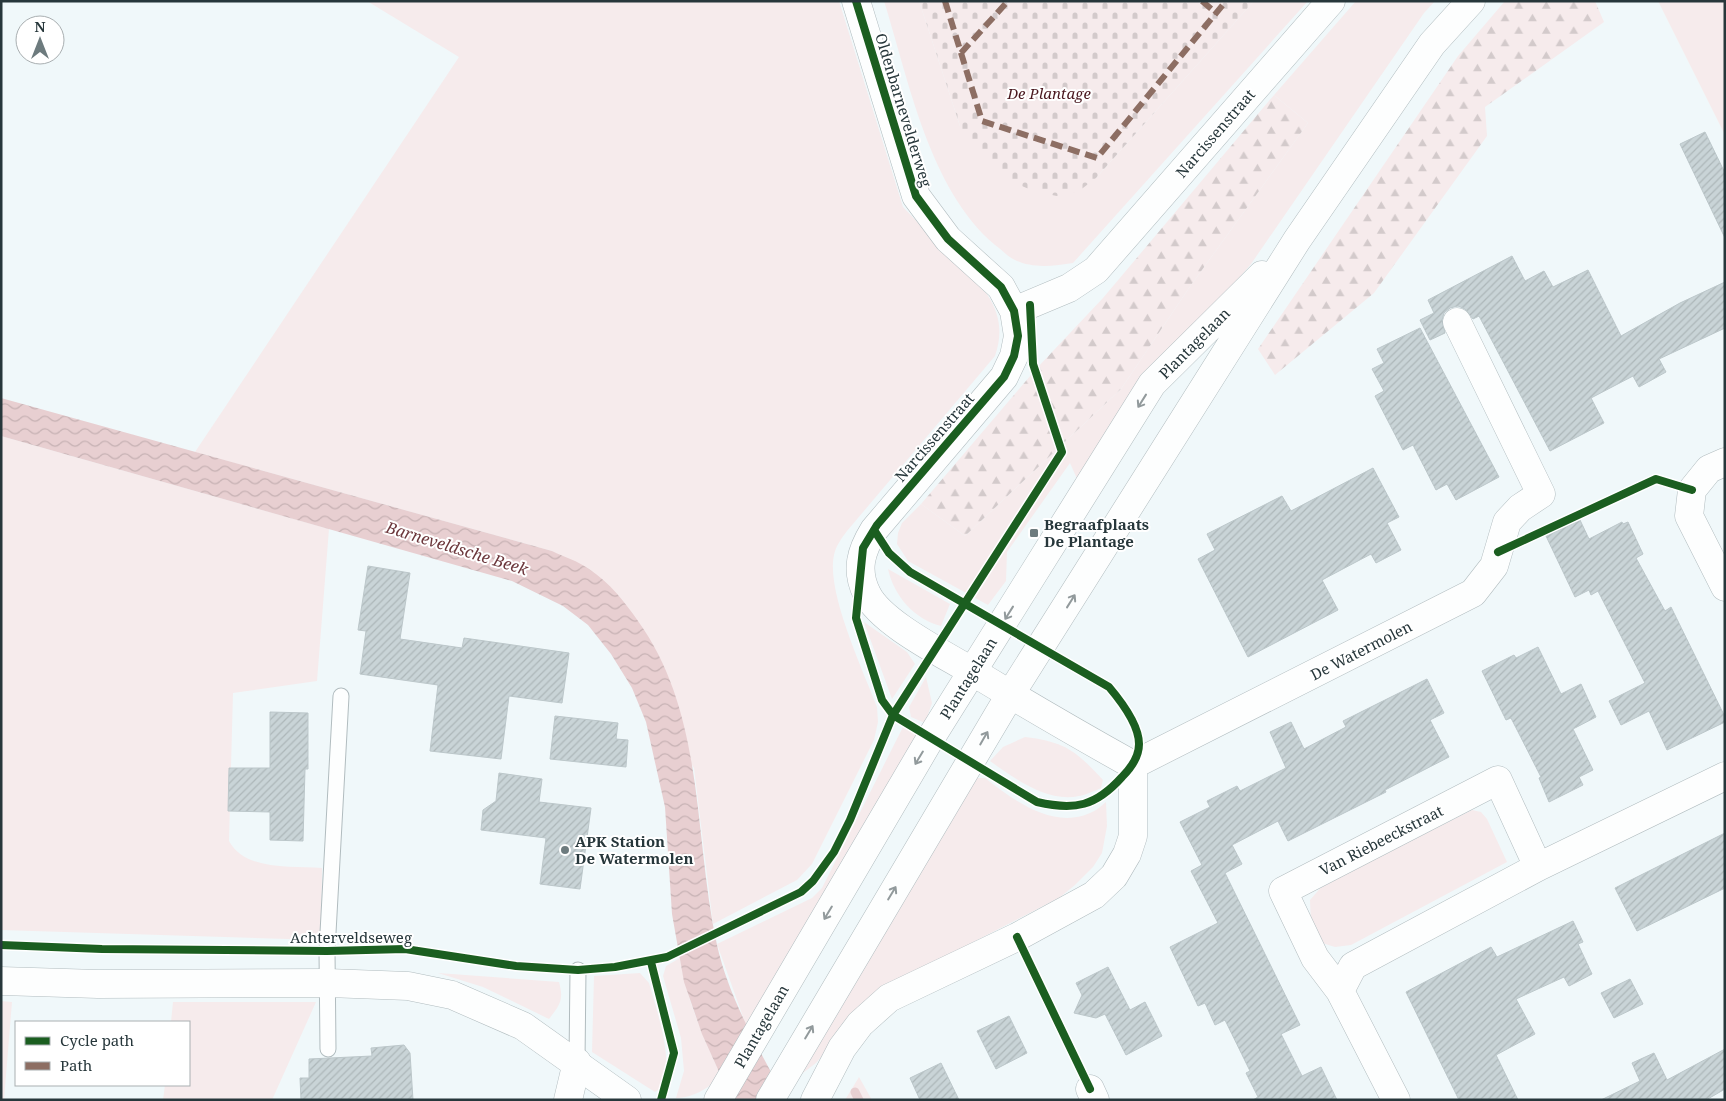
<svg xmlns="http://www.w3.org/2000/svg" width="1726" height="1101" viewBox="0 0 1726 1101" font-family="'Noto Serif',serif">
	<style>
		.grass { fill: #f6ebec }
		.forest { fill: url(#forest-firs) }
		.cemetery { fill: url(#cemetery-stones) }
		.water { fill: url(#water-waves) }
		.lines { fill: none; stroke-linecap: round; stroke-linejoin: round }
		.stream { stroke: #e8cfd1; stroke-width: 9 }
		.building { fill: url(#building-hatch); stroke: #bcc7ca }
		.service-casing { stroke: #b1bcbf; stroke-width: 17 }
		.minor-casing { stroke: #b1bcbf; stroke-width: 29 }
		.tertiary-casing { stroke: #b1bcbf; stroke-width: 29 }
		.secondary-casing { stroke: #b1bcbf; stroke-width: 29 }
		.service { stroke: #fdfefe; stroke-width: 15 }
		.minor { stroke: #fdfefe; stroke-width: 28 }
		.tertiary { stroke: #fdfefe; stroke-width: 28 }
		.secondary { stroke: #fdfefe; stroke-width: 28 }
		.quiet { stroke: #8d6e63; stroke-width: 6; stroke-dasharray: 12 6; stroke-linecap: butt }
		.cycleway-casing { stroke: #fff; stroke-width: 11 }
		.cycleway { stroke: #1b5e20; stroke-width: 8 }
		.oneway { stroke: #929a9c }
		.poi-dot { fill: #6d7b7e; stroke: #fff; stroke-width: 2 }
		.labels { text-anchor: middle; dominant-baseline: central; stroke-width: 4; stroke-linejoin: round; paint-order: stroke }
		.park-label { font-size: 15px; font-style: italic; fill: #49171e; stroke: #fff }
		.street-label { font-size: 15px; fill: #27373b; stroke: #fff }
		.poi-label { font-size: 15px; font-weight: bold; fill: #27373b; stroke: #fff; text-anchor: start }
		.water-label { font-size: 16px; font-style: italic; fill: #6c373c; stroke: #fff }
	</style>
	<defs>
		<pattern id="forest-firs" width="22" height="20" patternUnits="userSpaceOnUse" patternTransform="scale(1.25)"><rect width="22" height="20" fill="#f6ebec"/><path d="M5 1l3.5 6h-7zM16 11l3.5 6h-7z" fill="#d3cacb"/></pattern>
		<pattern id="cemetery-stones" width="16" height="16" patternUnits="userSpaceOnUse" patternTransform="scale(1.25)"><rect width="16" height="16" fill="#f6ebec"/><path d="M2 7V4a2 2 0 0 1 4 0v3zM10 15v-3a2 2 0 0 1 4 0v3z" fill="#d3cacb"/></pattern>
		<pattern id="water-waves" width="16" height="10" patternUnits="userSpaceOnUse" patternTransform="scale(1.25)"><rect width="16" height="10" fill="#e8cfd1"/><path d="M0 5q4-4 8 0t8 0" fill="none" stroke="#c7b2b4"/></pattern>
		<pattern id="building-hatch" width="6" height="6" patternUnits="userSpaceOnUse" patternTransform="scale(1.25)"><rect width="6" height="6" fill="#c9d4d7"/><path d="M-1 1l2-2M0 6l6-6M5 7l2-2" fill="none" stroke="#adb7b9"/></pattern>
	</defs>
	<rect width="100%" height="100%" fill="#f0f8fa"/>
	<path class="grass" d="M367 1H839L903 207 987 294C1000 314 1003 333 995 356L847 531C841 539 836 546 834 555 826 592 863 670 877 707L878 722 874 740 812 864 797 880 713 924 694 768 552 551 195 452 459 57Z
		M884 1H919L960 126 1096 178 1254 1H1308L1073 263C1054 266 1030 269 1013 259 1007 256 1001 249 995 245 929 189 909 81 884 1Z
		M1356 1H1435L1424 13 1251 264 1211 311 1078 481 1070 463 1007 552 1006 581 988 605 908 561 897 544 898 533 902 523 921 504 965 536 1121 389 1189 288 1308 123 1274 95Z
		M1658 1H1725V135Z
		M1 436 329 529 317 681 233 693 229 841C245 871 292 866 322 868L321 940 1 930Z
		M888 569 950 604 941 626C914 619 894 596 888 569Z
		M864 622 907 652 915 664 892 699Z
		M926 677 932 703 925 723 911 717 909 707Z
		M903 727 920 736 747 1028 717 944 812 898 822 888Z
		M1025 737C1066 742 1076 751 1103 780L1101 788C1094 791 1086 795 1079 796 1047 803 1014 778 990 761L1003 747Z
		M977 778H985C1012 799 1053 830 1090 813 1096 811 1101 806 1106 802L1107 826 1102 853 1093 867 1075 885 1059 898 878 991 816 1063 791 1082Z
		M1472 810 1481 812 1487 819 1507 862 1351 945 1335 947 1322 943 1311 925 1310 900 1323 885Z
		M680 958C686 998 703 1036 720 1074 712 1088 692 1098 676 1098L684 1071 681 1038 663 976 666 966Z
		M438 973 559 982C564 1000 560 1005 549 1019L483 987Z
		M640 973 649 983C655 1005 681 1078 655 1092L592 1052 594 976Z
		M1 1001 12 1002 4 1100H1Z
		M173 1002H316L272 1100H163L165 1085H189V1022H171Z
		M859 1077 872 1100H845Z"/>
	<path class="forest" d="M1505 1H1595L1604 22 1485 107 1487 136 1374 293 1275 375 1258 349 1458 56Z
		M1274 95 1308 123 1189 288 1121 389 965 536 921 504 1037 368 1103 298Z"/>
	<path class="cemetery" d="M919 1H1254L1096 178 1079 191 1057 196 1036 192 1005 179 979 153 960 126Z"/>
	<path class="water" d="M1 398 552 551C564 557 578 561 589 569 610 583 624 601 638 621 706 716 693 836 717 945 729 999 760 1051 786 1100H736L720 1074 702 1034 684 982 672 914 665 807 646 722 632 688 611 654 588 625 563 606 512 581 1 436Z"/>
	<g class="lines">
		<path class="stream" d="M855 1092 859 1100"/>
	</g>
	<path class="building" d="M1705 132 1725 173V238L1680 144Z
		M1512 256 1525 281 1544 271 1553 287 1588 270 1621 336 1680 303 1725 282V328L1659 359 1666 372 1639 387 1633 376 1591 398 1604 423 1550 451 1479 316 1473 319 1465 309 1458 306 1450 308 1444 313 1442 320 1445 333 1430 340 1420 320 1434 313 1428 300Z
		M1420 328 1499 477 1456 500 1447 484 1436 490 1413 445 1403 450 1375 396 1384 391 1372 369 1384 363 1377 349Z
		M1373 468 1399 517 1387 523 1401 550 1376 563 1371 554 1322 580 1338 610 1248 657 1198 559 1215 550 1207 534 1282 496 1291 511Z
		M1580 520 1589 539 1622 522 1623 524 1628 522 1643 554 1636 558 1665 611 1671 607 1725 717V722L1667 750 1649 711 1621 725 1609 701 1645 683 1598 591 1591 595 1589 590 1575 597 1546 536Z
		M368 566 410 573 400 639 462 648 464 638 569 653 562 703 509 696 501 759 430 751 438 685 360 674 366 631 358 630Z
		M1538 647 1561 694 1581 684 1596 717 1573 729 1593 770 1579 777 1583 785 1549 802 1539 778 1541 777 1511 718 1506 720 1482 671 1514 655 1516 658Z
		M1427 679 1444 713 1430 720 1449 757 1385 790 1386 792 1288 841 1278 821 1232 845 1242 864 1225 873 1300 1025 1281 1034 1302 1076 1321 1067 1337 1100H1253L1258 1097 1246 1073 1250 1071 1225 1020 1215 1025 1205 1003 1198 1006 1170 947 1218 923 1191 871 1202 865 1180 822 1210 807 1207 801 1237 786 1240 791 1286 768 1270 732 1291 722 1304 749 1346 727 1343 721Z
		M270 712 308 713V769H305L303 841 270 840V812L228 811 229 768H270Z
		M555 716 618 723 616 739 628 740 626 767 550 759Z
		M499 773 542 779 539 802 591 808 580 889 540 884 546 838 481 830 483 810 496 801Z
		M1725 833V888L1637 931 1615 888Z
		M1573 921 1583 942 1578 944 1592 974 1569 986 1564 977 1516 999 1535 1034 1496 1055 1518 1100H1459L1406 992 1491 947 1497 957Z
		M1108 967 1130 1010 1145 1002 1162 1036 1126 1055 1105 1014 1096 1018 1074 1013 1082 995 1076 983Z
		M1630 979 1643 1004 1614 1018 1601 993Z
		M1009 1016 1027 1053 996 1069 977 1031Z
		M404 1045 410 1053 413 1100H301L300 1078H309V1059L372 1056 371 1048Z
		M1725 1049V1089L1706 1100H1601L1640 1081 1632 1063 1654 1053 1667 1080Z
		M941 1063 959 1100H920L910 1078Z"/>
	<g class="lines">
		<g class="service-casing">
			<path id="service" d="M328 1049 327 951 341 696
				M577 1062 578 970"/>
		</g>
		<g class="minor-casing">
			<path id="minor" d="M856 1 916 196 948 239 1001 287 1014 311 1018 336 1014 356 1004 377 874 530C861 551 855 570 867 594 881 623 944 654 973 672 1026 704 1079 735 1133 765
				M1014 311 1069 288 1096 270 1331 1
				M1725 462 1709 469 1692 490 1689 516 1725 587
				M1133 765 1473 593 1494 566 1507 522 1520 508 1541 494 1457 322
				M1340 991 1353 966 1538 867 1725 776
				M1090 1089 1095 1100
				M568 1100 577 1062
				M815 1100 842 1048 860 1024 889 998 1017 937 1094 895 1114 876 1127 854 1133 836V765
				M1396 1100 1340 991 1315 958 1283 891 1498 780 1538 867"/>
		</g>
		<g class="tertiary-casing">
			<path id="tertiary" d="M1 981 98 984 328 983 408 986 452 995 523 1026 627 1100"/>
		</g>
		<g class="secondary-casing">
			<path id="secondary" d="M718 1100 930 739 1152 384 1262 275
				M770 1100 1010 695 1297 240 1432 44 1471 1"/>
		</g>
		<use href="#service" class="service"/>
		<use href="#minor" class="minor"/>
		<use href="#tertiary" class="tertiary"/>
		<use href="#secondary" class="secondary"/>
		<path class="quiet" d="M945 1 982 121 1097 158 1226 1
			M1202 1 1216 13
			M961 53 1008 1"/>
		<g class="cycleway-casing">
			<path id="cycleway" d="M856 1 916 196 948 239 1001 287 1014 311 1018 336 1014 356 1004 377 877 525 863 548 856 618 882 700 893 715 1037 802C1075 811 1096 806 1122 777 1131 768 1139 757 1139 744 1139 725 1120 700 1109 687L910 572 889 553 874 530
				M1498 552 1656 479 1692 490
				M1017 937 1090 1089
				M1 945 102 949 327 951 405 949 516 966 578 970 615 967 667 957 801 892 813 881 834 852 850 820 893 715 1062 452 1033 364 1030 305
				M651 962 674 1053 661 1100"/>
		</g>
		<use href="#cycleway" class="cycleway"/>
	</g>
	<defs><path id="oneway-shaft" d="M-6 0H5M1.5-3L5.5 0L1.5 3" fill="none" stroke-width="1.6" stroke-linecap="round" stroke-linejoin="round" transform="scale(1.25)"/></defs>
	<g class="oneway">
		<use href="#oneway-shaft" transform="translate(1142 401) rotate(122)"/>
		<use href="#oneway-shaft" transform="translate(1071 601) rotate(-58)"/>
		<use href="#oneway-shaft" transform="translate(1009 613) rotate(122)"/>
		<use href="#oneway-shaft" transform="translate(984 738) rotate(-60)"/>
		<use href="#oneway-shaft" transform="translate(919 758) rotate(121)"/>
		<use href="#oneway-shaft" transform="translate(892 893) rotate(-59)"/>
		<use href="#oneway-shaft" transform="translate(828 913) rotate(121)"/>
		<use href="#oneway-shaft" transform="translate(809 1032) rotate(-59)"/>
	</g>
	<g class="poi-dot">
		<rect x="1029" y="528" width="10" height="10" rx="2.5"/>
		<circle cx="565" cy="850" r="5"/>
	</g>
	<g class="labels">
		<g class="park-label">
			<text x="1049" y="93">De Plantage</text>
		</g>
		<g class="street-label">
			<text transform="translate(904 110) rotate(73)">Oldenbarnevelderweg</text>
			<text transform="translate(1215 133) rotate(-49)">Narcissenstraat</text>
			<text transform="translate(1194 343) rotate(-45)">Plantagelaan</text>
			<text transform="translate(934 437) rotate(-49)">Narcissenstraat</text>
			<text transform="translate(1361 650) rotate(-27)">De Watermolen</text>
			<text transform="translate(968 678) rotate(-58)">Plantagelaan</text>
			<text transform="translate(1381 840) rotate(-27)">Van Riebeeckstraat</text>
			<text x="351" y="937">Achterveldseweg</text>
			<text transform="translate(761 1026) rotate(-60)">Plantagelaan</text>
		</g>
		<g class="poi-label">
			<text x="1044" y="524">Begraafplaats<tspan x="1044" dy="17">De Plantage</tspan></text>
			<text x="575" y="841">APK Station<tspan x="575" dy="17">De Watermolen</tspan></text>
		</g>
		<g class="water-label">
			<text transform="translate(457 548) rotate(17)">Barneveldsche Beek</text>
		</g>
	</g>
	<rect width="1726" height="1101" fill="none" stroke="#27373b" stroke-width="5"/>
	<rect x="15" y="1021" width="175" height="65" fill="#ffffff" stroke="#a9afb1"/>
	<rect x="25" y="1037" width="25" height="8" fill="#1b5e20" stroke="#a9afb1"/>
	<text x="60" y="1046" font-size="15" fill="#27373b">Cycle path</text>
	<rect x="25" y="1062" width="25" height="8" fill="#8d6e63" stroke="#a9afb1"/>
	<text x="60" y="1071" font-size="15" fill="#27373b">Path</text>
	<g transform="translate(40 40)"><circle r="24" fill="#ffffff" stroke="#a9afb1"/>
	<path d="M0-4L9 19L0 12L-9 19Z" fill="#6d7b7e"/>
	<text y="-8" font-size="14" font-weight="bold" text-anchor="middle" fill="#27373b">N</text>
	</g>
</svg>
